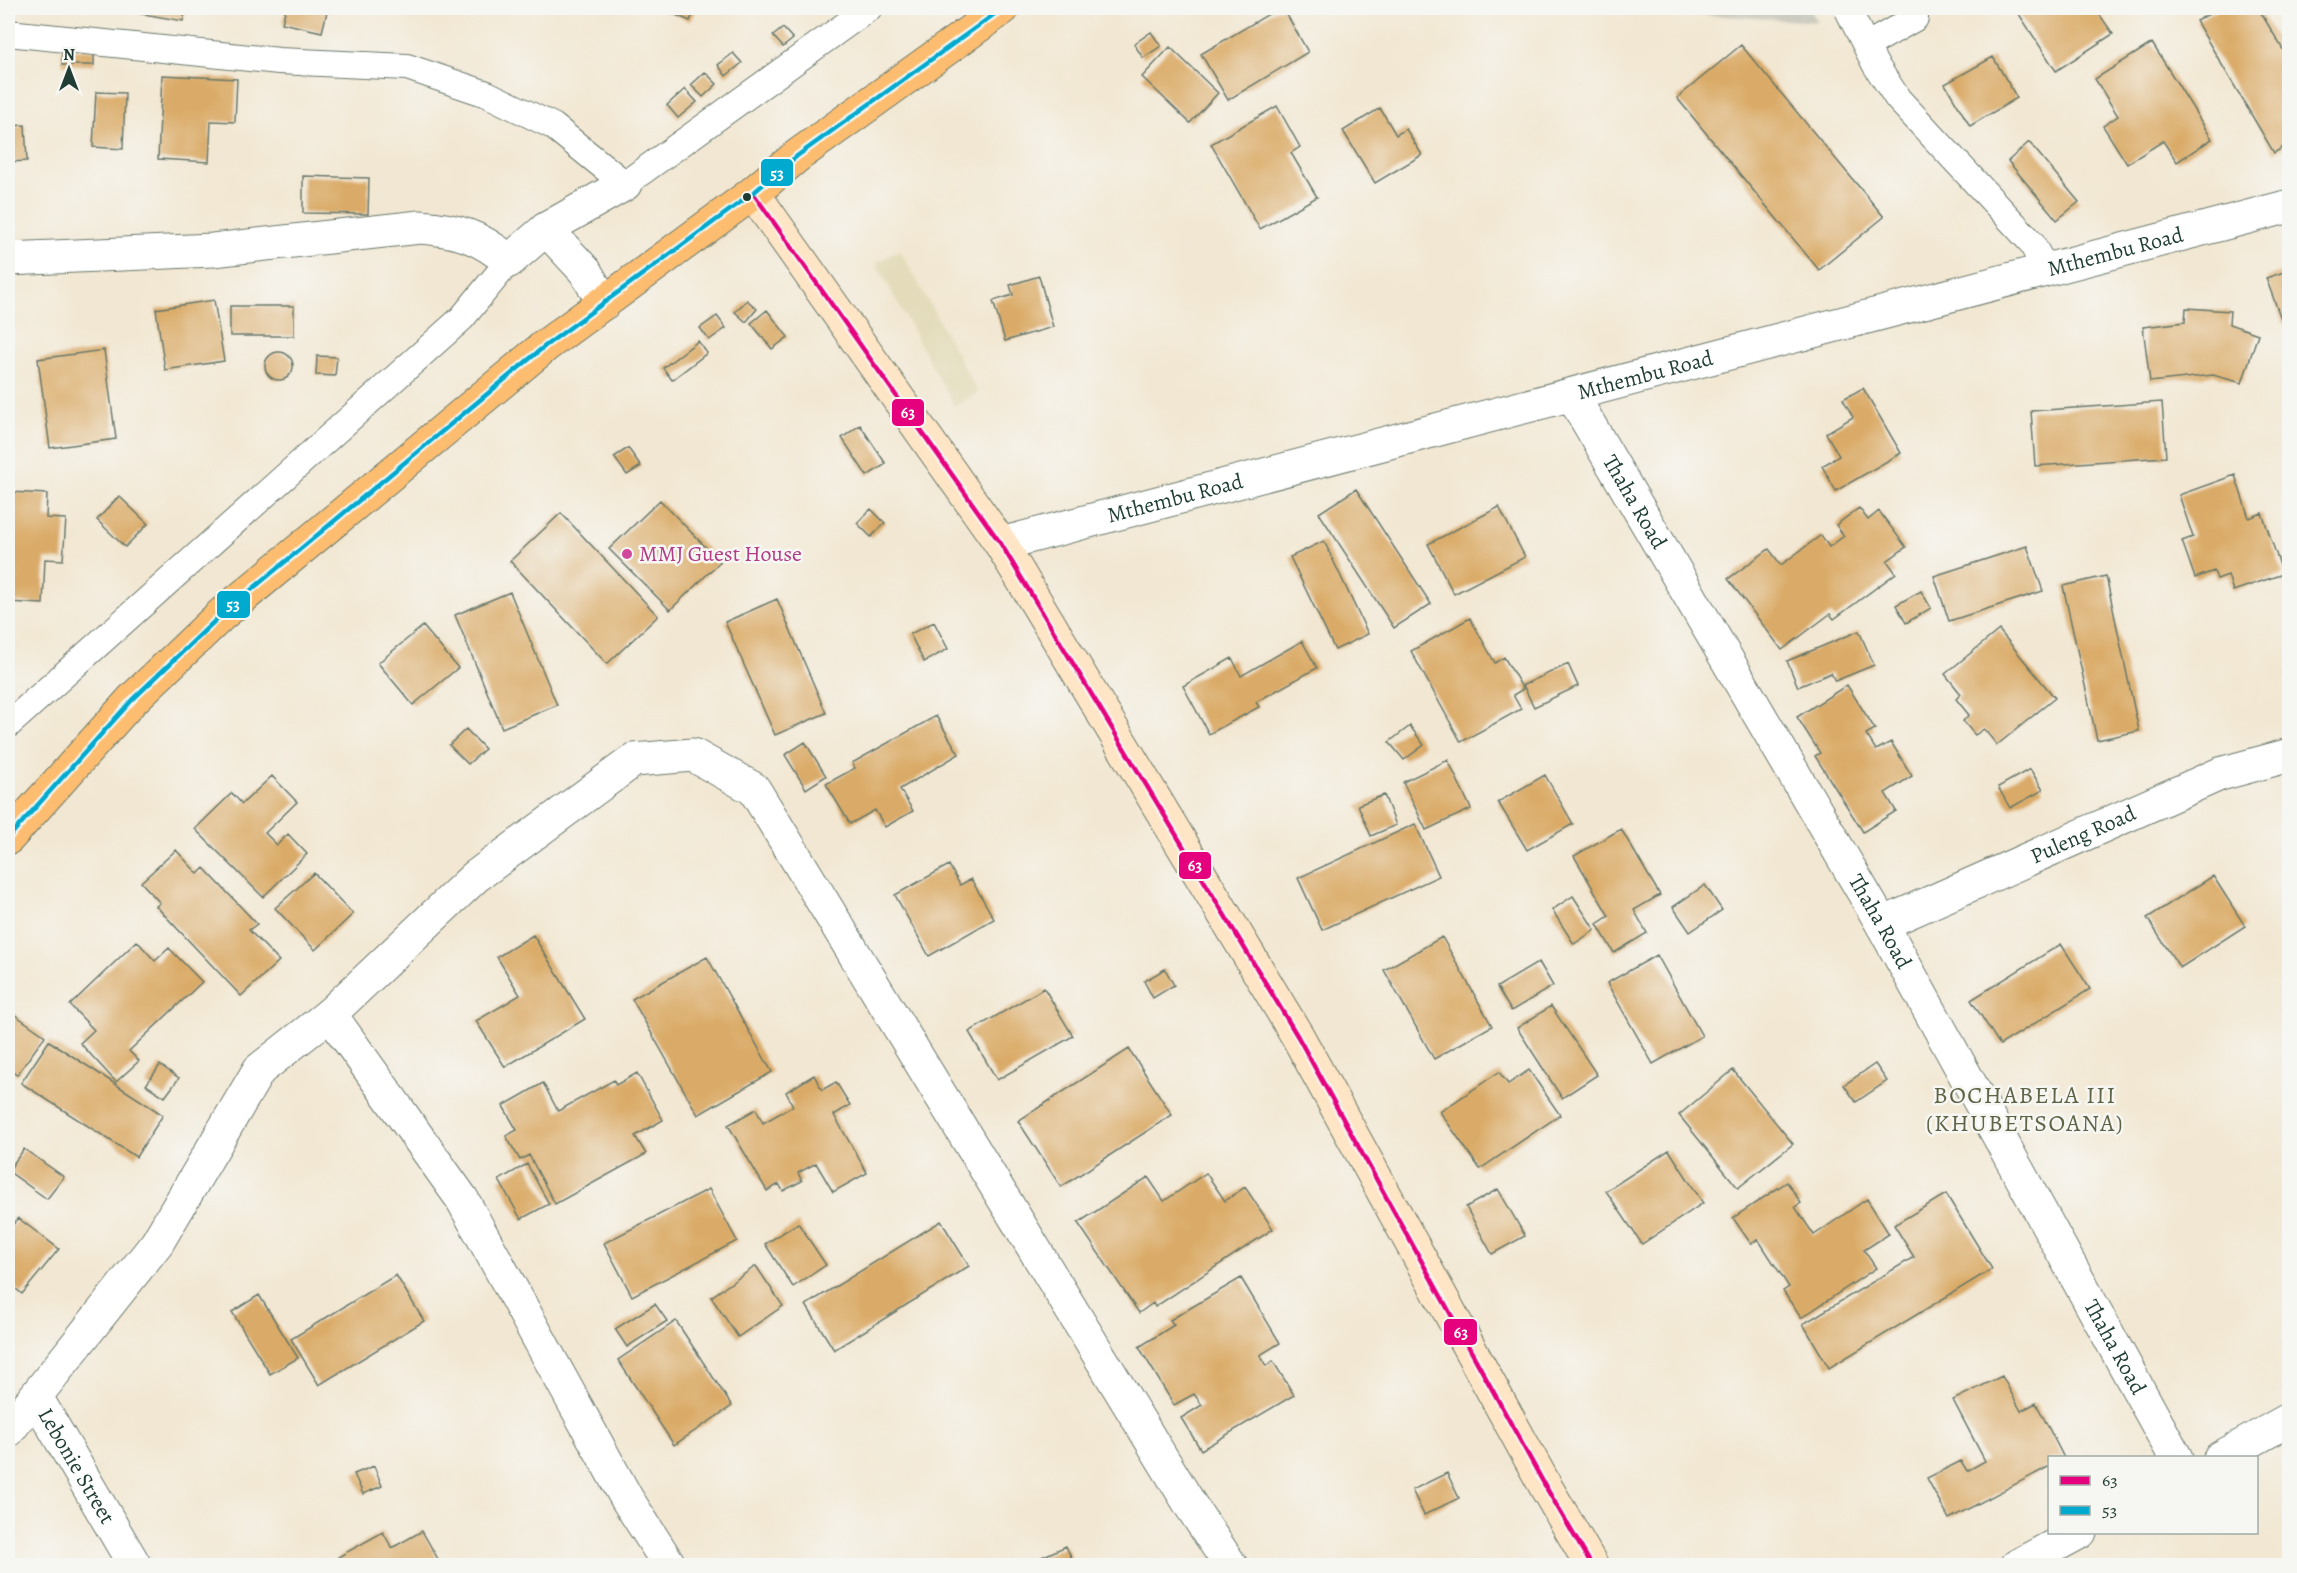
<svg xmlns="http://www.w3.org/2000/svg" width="2297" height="1573" viewBox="0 0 2297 1573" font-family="Alegreya,serif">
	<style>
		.built { fill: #e3dbba }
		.industrial { fill: #c6c5b8 }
		.building { fill: #daab68 }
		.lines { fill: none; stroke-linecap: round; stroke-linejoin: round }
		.lane-casing { stroke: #69786b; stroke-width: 28 }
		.street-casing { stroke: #69786b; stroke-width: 35 }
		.secondary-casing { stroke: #69786b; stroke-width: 35 }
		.primary-casing { stroke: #69786b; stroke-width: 35 }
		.lane { stroke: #fff; stroke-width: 26 }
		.street { stroke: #fff; stroke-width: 33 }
		.secondary { stroke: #fee5c5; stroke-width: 33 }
		.primary { stroke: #fcbd6f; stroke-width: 33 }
		.bus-1-casing { stroke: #f6f6f2; stroke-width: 9 }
		.bus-2-casing { stroke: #f6f6f2; stroke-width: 9 }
		.bus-1 { stroke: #e5007d; stroke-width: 4.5 }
		.bus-2 { stroke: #00a9ce; stroke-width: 4.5 }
		.bus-dot { fill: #1f3d34; stroke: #f6f6f2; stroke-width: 2 }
		.hotel-dot { fill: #d1479c; stroke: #f6f6f2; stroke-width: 2 }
		.labels { text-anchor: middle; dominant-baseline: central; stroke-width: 5; stroke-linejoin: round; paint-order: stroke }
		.street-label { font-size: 22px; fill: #1f3d34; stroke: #f6f6f2 }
		.hotel-label { font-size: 22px; fill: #b23c85; stroke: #f6f6f2; text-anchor: start }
		.neighbourhood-label { font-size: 24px; letter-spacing: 1.5px; fill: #606446; stroke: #f6f6f2 }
		.line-badge { stroke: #f6f6f2; stroke-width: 2 }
		.badge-label { font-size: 16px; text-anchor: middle; font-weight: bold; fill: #fff }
	</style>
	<rect width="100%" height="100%" fill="#f6f6f2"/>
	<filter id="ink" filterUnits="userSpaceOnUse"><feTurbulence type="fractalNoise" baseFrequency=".0167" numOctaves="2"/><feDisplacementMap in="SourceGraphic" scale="12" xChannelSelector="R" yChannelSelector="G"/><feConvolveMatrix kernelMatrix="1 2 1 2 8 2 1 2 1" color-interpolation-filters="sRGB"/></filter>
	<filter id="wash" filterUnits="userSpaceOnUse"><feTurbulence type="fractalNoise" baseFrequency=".008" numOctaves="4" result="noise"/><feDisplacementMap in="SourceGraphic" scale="24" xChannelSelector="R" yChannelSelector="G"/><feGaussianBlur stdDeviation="1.35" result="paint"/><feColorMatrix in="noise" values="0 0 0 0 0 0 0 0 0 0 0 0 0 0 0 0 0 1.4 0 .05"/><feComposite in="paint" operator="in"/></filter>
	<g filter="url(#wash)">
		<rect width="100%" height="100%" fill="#f2e7d2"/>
		<path class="built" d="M900 250 978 393 954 406 876 263Z"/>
		<path class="industrial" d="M1597 8H1810L1817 22Z"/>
		<g id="blocks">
			<path class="building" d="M110 8H186L183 21Z
				M286 8H328L322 32 282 23Z
				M659 8H696L690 21Z
				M1279 8H1283L1308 52 1228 100 1201 54Z
				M2015 8H2095L2113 34 2056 71Z
				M2220 8H2258L2290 61V143L2274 153 2196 21Z
				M783 28 793 39 783 47 773 36Z
				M1151 32 1161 46 1143 58 1134 44Z
				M2152 43 2212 139 2177 162 2163 141 2127 164 2103 126 2118 116 2095 79Z
				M1741 45 1884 217 1819 270 1677 98Z
				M1170 47 1218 93 1190 123 1142 77Z
				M62 49 94 50V65H62Z
				M733 53 742 63 726 76 718 65Z
				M1993 57 2017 98 1970 126 1945 84Z
				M705 72 717 84 703 97 691 85Z
				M162 75 237 79 235 122 211 121 209 162 158 159Z
				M685 89 697 102 678 118 667 105Z
				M96 92 125 93 123 149 93 147Z
				M1277 106 1300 147 1291 153 1317 197 1260 229 1211 144Z
				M1380 108 1396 135 1406 129 1422 155 1375 183 1343 131Z
				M25 125 27 161 8 162V126Z
				M2029 142 2079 202 2057 220 2008 161Z
				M303 176 369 178 368 214 303 213Z
				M2290 270V322L2283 324 2266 278Z
				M1039 276 1053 327 1005 341 993 301 1013 295 1010 285Z
				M214 300 224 361 165 370 156 309Z
				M747 300 757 309 746 322 735 312Z
				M230 306H294V336H230Z
				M2186 308 2230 311 2229 324 2258 334 2242 383 2213 375 2150 382 2143 327 2185 322Z
				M767 310 788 337 772 349 751 323Z
				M717 316 726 328 709 340 700 328Z
				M698 341 707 353 672 380 663 368Z
				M104 350 116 439 50 448 38 359Z
				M265 366a14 14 0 1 1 28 0a14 14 0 1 1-28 0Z
				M317 356 337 357 335 376 316 375Z
				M1863 388 1901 453 1836 491 1822 466 1839 456 1826 433 1853 417 1843 399Z
				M2162 402 2166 457 2035 466 2031 411Z
				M860 425 886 464 867 476 842 438Z
				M628 448 641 466 627 475 614 457Z
				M2235 475 2249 518 2262 513 2283 574 2233 591 2228 575 2217 579 2214 571 2195 578 2182 541 2193 537 2179 495Z
				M1356 489 1431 604 1394 628 1319 513Z
				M9 492 47 494 46 518 66 519 63 560 45 559 43 604 8 602Z
				M119 496 148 524 125 547 97 520Z
				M660 500 720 562 670 610 609 549Z
				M1499 507 1525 557 1454 594 1428 544Z
				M1859 508 1868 520 1879 511 1906 547 1887 561 1896 573 1834 619 1830 614 1782 650 1728 579 1769 549 1781 565 1821 535 1829 547 1844 536 1836 525Z
				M871 509 885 523 871 537 857 523Z
				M561 513 658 616 607 664 510 561Z
				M1324 541 1368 634 1335 650 1290 557Z
				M2027 546 2043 591 1949 621 1934 576Z
				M2106 576 2139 731 2097 740 2063 586Z
				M1921 591 1931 608 1906 623 1896 605Z
				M510 592 557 705 502 728 455 615Z
				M777 599 826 713 775 735 725 622Z
				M1470 618 1495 663 1504 657 1523 689 1513 695 1521 709 1461 742 1411 651Z
				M934 622 948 649 924 662 910 634Z
				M423 626 458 668 413 705 378 663Z
				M1999 630 2055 698 1997 745 1984 729 1975 735 1963 721 1969 715 1956 699 1961 694 1945 674Z
				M1859 631 1874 665 1835 681 1831 673 1798 687 1787 661Z
				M1302 641 1317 668 1256 702 1259 707 1209 734 1183 686 1232 658 1241 676Z
				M1568 664 1578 686 1534 707 1523 685Z
				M1847 685 1875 729 1866 734 1876 750 1891 742 1912 776 1885 793 1896 811 1863 832 1815 756 1820 753 1797 717Z
				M936 716 959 754 900 789 913 811 885 827 875 810 850 824 826 784 855 768 852 763Z
				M1410 726 1424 745 1404 760 1389 742Z
				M466 729 485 749 468 764 449 745Z
				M805 742 826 776 806 789 785 755Z
				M1448 760 1471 809 1426 830 1403 782Z
				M2030 769 2043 790 2010 808 1998 787Z
				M1545 775 1573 824 1527 850 1498 802Z
				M272 776 297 802 265 833 277 845 288 834 307 854 263 897 195 829 232 793 242 804Z
				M1384 795 1396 825 1371 836 1358 805Z
				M1415 824 1439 876 1322 930 1298 878Z
				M1621 829 1660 895 1634 910 1647 933 1614 953 1597 924 1609 916 1574 856Z
				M176 850 198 874 204 868 257 924 249 930 279 961 241 996 156 906 160 903 141 882Z
				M949 865 960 885 971 879 994 919 929 956 895 895Z
				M314 873 353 914 315 950 275 908Z
				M2213 876 2245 926 2180 968 2147 918Z
				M1705 885 1722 910 1690 932 1673 907Z
				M1573 896 1595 930 1574 944 1552 910Z
				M533 935 585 1019 505 1067 476 1021 520 995 497 957Z
				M1442 937 1492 1026 1434 1059 1384 970Z
				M137 941 155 961 169 948 202 982 129 1051 139 1061 116 1082 80 1043 94 1030 70 1005Z
				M2061 944 2090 989 2000 1045 1971 1000Z
				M1657 955 1702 1036 1653 1064 1607 983Z
				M707 957 772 1072 698 1115 632 999Z
				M1539 962 1553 986 1511 1011 1497 987Z
				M1165 969 1174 985 1153 998 1144 981Z
				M1044 988 1073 1036 997 1080 969 1032Z
				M1551 1006 1597 1075 1562 1098 1517 1028Z
				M8 1010 45 1036 17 1075 8 1069Z
				M49 1041 163 1115 136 1157 21 1083Z
				M1129 1049 1172 1115 1061 1187 1018 1121Z
				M1875 1064 1887 1081 1856 1102 1844 1085Z
				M160 1065 179 1078 165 1097 146 1085Z
				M1529 1070 1560 1115 1480 1169 1440 1112 1499 1072 1508 1084Z
				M1733 1070 1793 1144 1738 1188 1679 1115Z
				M637 1073 663 1120 635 1136 646 1154 555 1204 529 1155 520 1160 506 1136 517 1130 503 1106 543 1083 558 1111 614 1080 616 1085Z
				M814 1075 822 1090 836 1082 850 1105 834 1115 867 1173 833 1192 816 1163 798 1173 802 1181 783 1191 779 1184 767 1191 728 1125 756 1109 763 1123 793 1106 786 1092Z
				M24 1149 64 1177 47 1199 8 1171Z
				M1669 1150 1703 1203 1642 1244 1606 1191Z
				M527 1164 549 1204 521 1219 499 1180Z
				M1206 1173 1225 1201 1245 1187 1273 1229 1155 1307 1153 1303 1139 1313 1078 1223 1148 1177 1164 1201Z
				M1787 1182 1801 1203 1795 1207 1814 1235 1867 1199 1889 1234 1864 1250 1876 1268 1801 1318 1783 1291 1789 1287 1758 1239 1751 1244 1733 1218Z
				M709 1189 737 1241 632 1296 604 1243Z
				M1498 1189 1525 1236 1492 1254 1466 1207Z
				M1946 1194 1992 1269 1829 1368 1803 1324 1914 1257 1894 1225Z
				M18 1218 59 1249 22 1294 8 1282V1231Z
				M941 1221 969 1266 834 1350 806 1305Z
				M798 1223 826 1265 793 1287 765 1244Z
				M756 1266 783 1306 738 1337 711 1297Z
				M396 1275 424 1321 319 1385 291 1339Z
				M1241 1278 1280 1343 1260 1355 1266 1366 1273 1361 1294 1395 1201 1450 1181 1418 1202 1405 1194 1394 1174 1405 1139 1347 1174 1325 1170 1320Z
				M259 1295 298 1358 270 1374 232 1312Z
				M655 1304 667 1321 627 1347 615 1329Z
				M676 1321 732 1406 674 1445 618 1360Z
				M2002 1376 2021 1411 2036 1403 2064 1458H2050V1466L1949 1519 1927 1478 1961 1461 1967 1471 1985 1461 1953 1400Z
				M374 1466 382 1486 363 1494 354 1474Z
				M1447 1473 1459 1498 1424 1515 1412 1490Z
				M422 1531 442 1566H343L338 1557 383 1532 392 1548Z
				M1066 1546 1075 1566H1022Z"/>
		</g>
	</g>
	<g filter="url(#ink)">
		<use href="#blocks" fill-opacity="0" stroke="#69786b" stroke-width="1.5"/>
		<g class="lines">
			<g class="lane-casing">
				<path id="lane" d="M1847 8 1875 64 1898 99 2031 242 2046 270
					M8 33 279 61 407 67 487 94 553 126 625 184 869 8
					M1866 46 1915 18
					M8 725 462 318 509 261"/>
			</g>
			<g class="street-casing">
				<g id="street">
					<path d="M546 229 585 271 604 303"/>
					<path d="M8 259 213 250 420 227C458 230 479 236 509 261L546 229 625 184"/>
					<path id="s1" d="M1572 395 1882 924 2176 1458"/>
					<path id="s2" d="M1001 544 2290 206"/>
					<path id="s3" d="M1882 924 2220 774 2290 755"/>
					<path d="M330 1014 462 1199 627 1499 670 1566"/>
					<path id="s4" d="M36 1397 135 1566"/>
					<path d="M8 1431 157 1243 259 1070 330 1014 475 877 634 760 693 755 754 789 1191 1506 1231 1566"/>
					<path d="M2220 1458 2290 1419"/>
					<path d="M2017 1566 2080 1532"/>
				</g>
			</g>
			<g class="secondary-casing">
				<path id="secondary" d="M753 193 1001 544 1298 1037 1547 1489 1592 1566"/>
			</g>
			<g class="primary-casing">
				<path id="primary" d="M8 838 132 700 221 615 545 346 753 193 797 156 1003 8"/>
			</g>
			<use href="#lane" class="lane"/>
			<use href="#street" class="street"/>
			<use href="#secondary" class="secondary"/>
			<use href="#primary" class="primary"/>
			<g class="bus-1-casing">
				<path id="bus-1" d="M753 193 1001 544 1298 1037 1547 1489 1592 1566"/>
			</g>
			<g class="bus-2-casing">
				<path id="bus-2" d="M8 838 132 700 221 615 545 346 753 193 797 156 1003 8"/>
			</g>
			<use href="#bus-1" class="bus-1"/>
			<use href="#bus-2" class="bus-2"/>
		</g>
	</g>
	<circle class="bus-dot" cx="747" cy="197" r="5"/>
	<circle class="hotel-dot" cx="627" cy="554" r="6"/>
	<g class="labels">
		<g class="street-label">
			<text stroke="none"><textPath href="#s2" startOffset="1152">Mthembu Road</textPath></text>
			<text stroke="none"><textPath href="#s2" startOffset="666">Mthembu Road</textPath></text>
			<text stroke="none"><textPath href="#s2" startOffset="180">Mthembu Road</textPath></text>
			<text stroke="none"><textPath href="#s1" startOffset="124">Thaha Road</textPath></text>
			<text stroke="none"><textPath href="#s3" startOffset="220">Puleng Road</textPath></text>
			<text stroke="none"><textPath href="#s1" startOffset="610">Thaha Road</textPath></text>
			<text stroke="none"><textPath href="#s1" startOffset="1096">Thaha Road</textPath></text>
			<text stroke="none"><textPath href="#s4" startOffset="80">Lebonie Street</textPath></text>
		</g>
		<g class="hotel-label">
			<text x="639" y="554">MMJ Guest House</text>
		</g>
		<g class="neighbourhood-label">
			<text x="2025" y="1095">BOCHABELA III<tspan x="2025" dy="28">(KHUBETSOANA)</tspan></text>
		</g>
	</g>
	<g class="line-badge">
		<rect x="760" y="158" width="34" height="29" rx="6" fill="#00a9ce"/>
		<rect x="891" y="398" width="34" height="29" rx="6" fill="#e5007d"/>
		<rect x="216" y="590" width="35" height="29" rx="6" fill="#00a9ce"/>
		<rect x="1178" y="851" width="34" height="29" rx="6" fill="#e5007d"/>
		<rect x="1443" y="1318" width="35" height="28" rx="6" fill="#e5007d"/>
	</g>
	<g class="badge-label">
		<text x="777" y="179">53</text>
		<text x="908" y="418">63</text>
		<text x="233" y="610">53</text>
		<text x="1195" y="871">63</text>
		<text x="1461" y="1338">63</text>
	</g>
	<rect width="2297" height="1573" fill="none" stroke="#f6f6f2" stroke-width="30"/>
	<rect x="2048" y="1456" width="210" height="78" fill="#f6f6f2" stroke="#a0aca6" stroke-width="1.5"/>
	<rect x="2060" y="1476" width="30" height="9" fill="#e5007d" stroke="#a0aca6" stroke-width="1.5"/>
	<text x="2102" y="1486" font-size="18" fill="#1f3d34">63</text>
	<rect x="2060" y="1506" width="30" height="9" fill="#00a9ce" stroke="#a0aca6" stroke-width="1.5"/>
	<text x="2102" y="1516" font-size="18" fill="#1f3d34">53</text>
	<g transform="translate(69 69)" stroke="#f6f6f2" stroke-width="4.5" paint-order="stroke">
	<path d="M0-4.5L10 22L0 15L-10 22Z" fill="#1f3d34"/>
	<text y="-9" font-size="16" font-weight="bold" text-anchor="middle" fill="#1f3d34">N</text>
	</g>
</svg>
